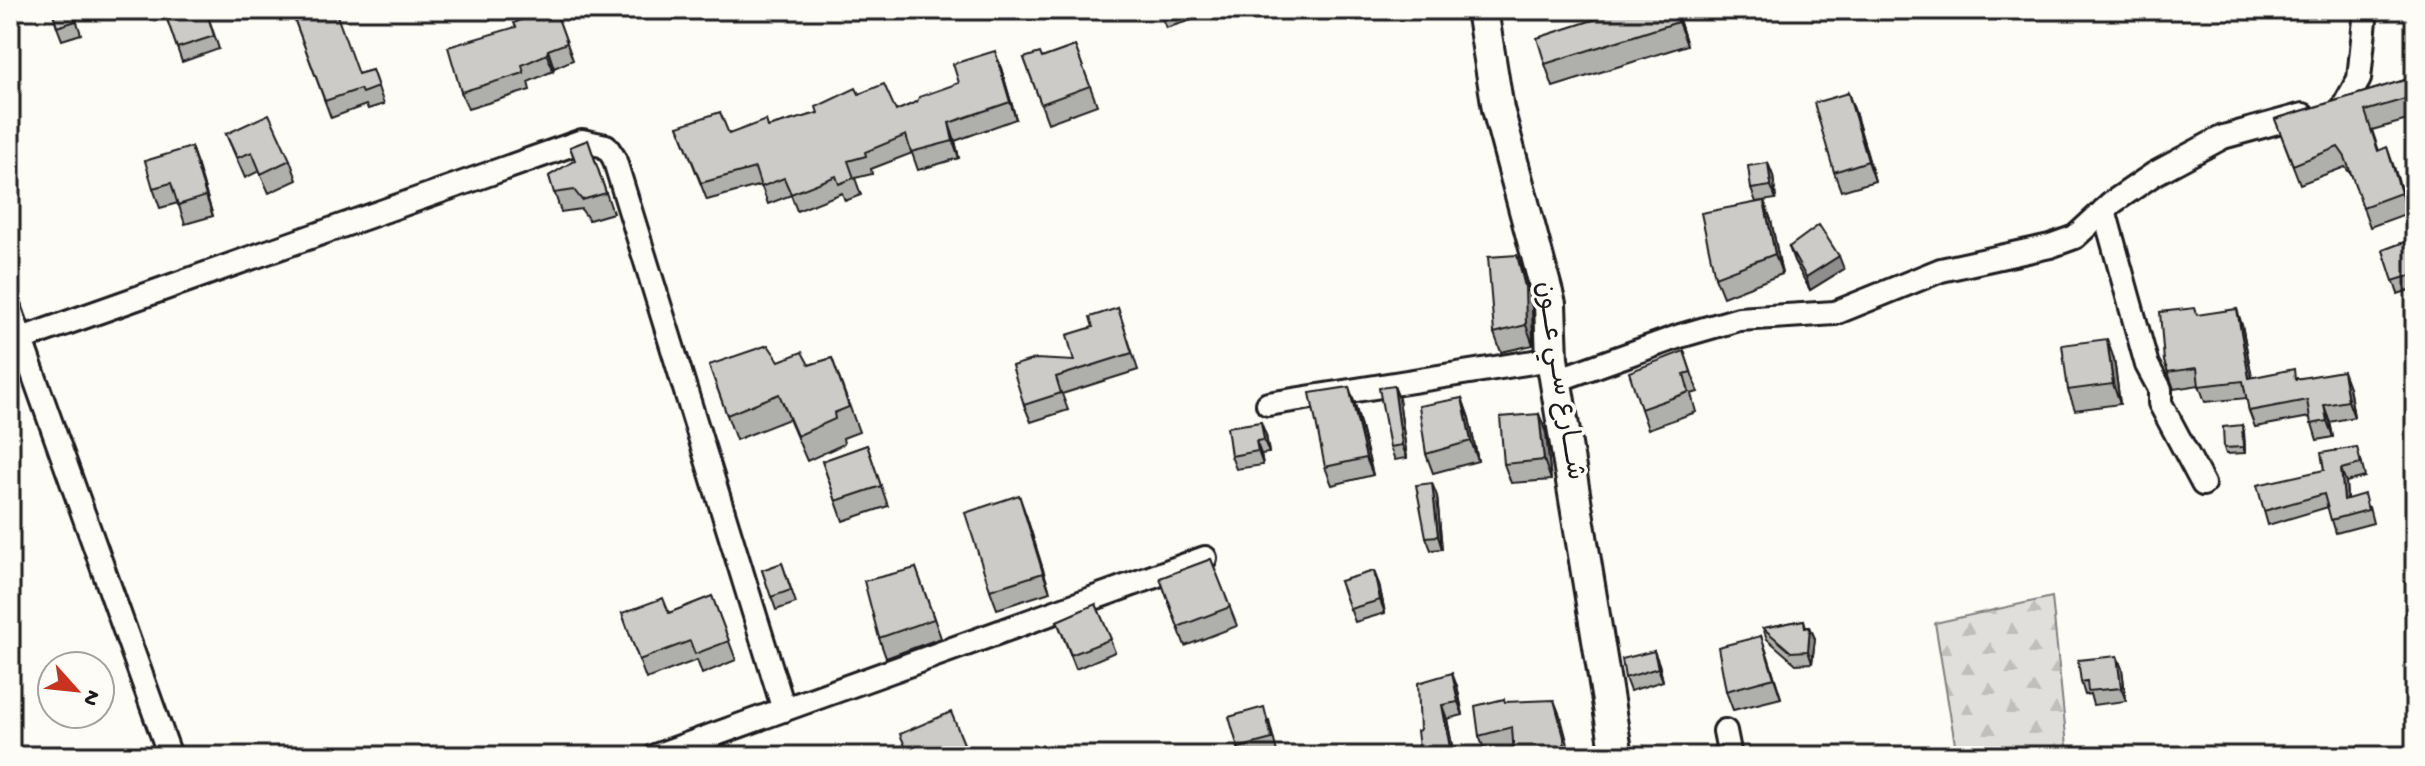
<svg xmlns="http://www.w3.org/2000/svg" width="2425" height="766" viewBox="0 0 2425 766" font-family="'Gochi Hand','Playpen Sans Arabic',sans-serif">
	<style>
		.forest { fill: url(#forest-firs); stroke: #7e7e7c; stroke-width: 2 }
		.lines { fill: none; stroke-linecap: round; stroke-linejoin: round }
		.street-casing { stroke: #1c1c1c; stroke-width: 28 }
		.secondary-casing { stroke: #1c1c1c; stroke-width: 36 }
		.street { stroke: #fdfcf7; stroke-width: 22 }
		.secondary { stroke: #fdfcf7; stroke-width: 30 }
		.wall { fill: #afafac; stroke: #1c1c1c; stroke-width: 2 }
		.shaded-wall { fill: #8f8e8c; stroke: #1c1c1c; stroke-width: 2 }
		.building { fill: #cccbc8; stroke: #1c1c1c; stroke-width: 2 }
		.labels { text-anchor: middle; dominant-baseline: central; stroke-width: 7; stroke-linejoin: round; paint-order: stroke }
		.street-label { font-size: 26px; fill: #1c1c1c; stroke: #fdfcf7 }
	</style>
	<defs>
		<pattern id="forest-firs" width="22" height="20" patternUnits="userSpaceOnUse" patternTransform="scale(2)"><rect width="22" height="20" fill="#e0dfdb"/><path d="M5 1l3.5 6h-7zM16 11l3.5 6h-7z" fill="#c0bfbb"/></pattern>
	</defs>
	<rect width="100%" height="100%" fill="#fdfcf7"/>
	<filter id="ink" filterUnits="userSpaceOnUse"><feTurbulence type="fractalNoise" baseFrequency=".0125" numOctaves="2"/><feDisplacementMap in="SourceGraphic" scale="16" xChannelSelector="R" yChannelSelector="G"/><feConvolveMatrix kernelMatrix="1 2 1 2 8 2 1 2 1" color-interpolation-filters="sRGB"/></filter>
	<g filter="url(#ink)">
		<path class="forest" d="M2052 597 2068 756H1957L1935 623Z"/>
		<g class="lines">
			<g class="street-casing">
				<path id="street" d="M2345 104 2359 79 2366 10
					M2104 210 2147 365 2160 389V403L2203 484
					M10 309 170 756
					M10 343 582 141 606 146 614 158 784 710
					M1557 380 1680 336 1739 319 1835 313 1941 270 2050 246 2075 237 2113 202 2154 174 2223 137 2303 115
					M1268 404 1552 359
					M1725 731 1730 756
					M655 756 1205 558"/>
			</g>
			<g class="secondary-casing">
				<path id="secondary" d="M1482 10 1498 109 1550 304 1552 359 1617 756"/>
			</g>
			<use href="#street" class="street"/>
			<use href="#secondary" class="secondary"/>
		</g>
		<path class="wall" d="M73 10 81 34 62 40 57 27Z
			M206 10 219 49 182 62 166 16Z
			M291 10 358 74 372 70 384 104 368 109 366 105 331 118Z
			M555 10 573 60 554 68 553 71 528 82 530 90 468 109 461 92 516 27Z
			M1159 10H1199L1201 17 1166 28Z
			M1593 10H1676L1687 45 1553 87 1545 64 1596 19Z
			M1075 46 1097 105 1048 123 1024 58H1042Z
			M1001 68 1016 119 955 141 959 158 918 170 912 153 871 169 872 174 855 178 861 195 845 201 842 193 797 211 791 195 768 204 761 185 707 200 678 126 729 134 768 127 818 113 896 111 959 83Z
			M2415 77 2411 119 2372 130 2379 151 2394 167 2408 213 2370 227 2352 176 2345 167 2300 184 2275 119Z
			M1848 93 1855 112 1875 181 1841 191 1834 172Z
			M226 134 290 160 297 180 269 193 259 171 245 178Z
			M588 140 613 213 589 220 581 209 561 212 549 176 575 161 570 147Z
			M191 147 213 216 185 224 178 203 160 208 153 188Z
			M1768 163 1773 176 1776 199 1756 202 1751 189Z
			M1764 201 1771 220 1782 274 1723 297 1715 277Z
			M2415 238V288L2398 294 2383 250Z
			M1789 247 1844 269 1810 290 1794 261Z
			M1524 275 1532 307 1533 345 1501 352 1494 333Z
			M1118 308 1138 370 1062 394 1068 410 1031 422 1024 405 1074 361 1093 327Z
			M2198 315 2242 325 2252 377 2297 378 2349 387 2354 417 2330 422 2333 437 2317 440 2310 417 2255 427 2249 411 2247 398 2205 402 2199 385 2174 389 2164 361Z
			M1684 351 1698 392 1691 394 1696 412 1648 429 1641 409Z
			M832 358 859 432 843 438 844 444 807 461 789 419 736 440 709 365 779 361 809 365Z
			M2114 359 2120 404 2075 410 2068 390Z
			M1394 386 1399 399 1407 458 1395 460 1390 447Z
			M1462 398 1469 418 1478 461 1433 473 1426 454Z
			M1355 404 1373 475 1332 485 1325 467Z
			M1539 414 1546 433 1551 480 1511 483 1504 464Z
			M2242 425 2244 432 2245 453 2226 454 2224 448Z
			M1266 435 1269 453 1261 454 1263 465 1236 469 1231 456Z
			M867 445 888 506 843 521 822 461Z
			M2361 460 2365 477 2346 482 2347 499 2369 507 2373 523 2336 533 2328 507 2268 525 2264 511 2324 470Z
			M1437 496 1442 549 1431 550 1426 537Z
			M1026 515 1050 592 997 609 990 590Z
			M1211 559 1237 626 1185 646 1160 578Z
			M782 563 796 603 776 610 762 570Z
			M916 568 941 638 886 658 879 638Z
			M1340 581 1379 584 1385 613 1355 622Z
			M712 596 736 660 702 674 697 660 646 679 622 613H669Z
			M1096 604 1115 652 1076 669 1057 621Z
			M1804 620 1806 627H1810L1815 639 1812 663 1796 664 1767 639 1763 628Z
			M1761 636 1781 698 1733 710 1726 691Z
			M1654 651 1659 664 1663 681 1630 691 1625 678Z
			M2117 656 2122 669 2126 701 2093 705 2090 694 2085 695 2081 682Z
			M1457 686 1463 715 1447 719 1454 756H1420V730Z
			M1505 702 1561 718 1514 747 1486 754 1479 736Z
			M1269 721 1277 752 1263 756H1240L1238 748Z"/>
		<path class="shaded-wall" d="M1675 10H1676L1687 45 1678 22Z
			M548 50 554 68 553 71 547 54Z
			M995 51 1001 68 1016 119 1010 102Z
			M1848 93 1855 112 1875 181 1868 161Z
			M949 123 955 141 959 158 953 141Z
			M191 147 198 166 213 216 206 196Z
			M2387 147 2394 167 2408 213 2401 193Z
			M1768 163 1773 176 1776 199 1771 186Z
			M1764 201 1771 220 1782 274 1775 254Z
			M1517 255 1524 275 1532 307 1533 345 1526 325Z
			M1839 256 1844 269 1810 290 1806 277Z
			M2237 309 2242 325 2255 394 2249 378Z
			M2107 339 2114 359 2120 404 2113 384Z
			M2343 371 2349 387 2354 417 2348 401Z
			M1394 386 1399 399 1407 458 1402 445Z
			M1349 387 1355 404 1373 475 1366 458Z
			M1462 398 1469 418 1478 461 1471 441Z
			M2324 405 2330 422 2333 437 2327 421Z
			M1539 414 1546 433 1551 480 1544 460Z
			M1261 422 1266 435 1269 453 1264 440Z
			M2242 425 2244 432 2245 453 2243 447Z
			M1256 441 1261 454 1263 465 1258 451Z
			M2341 469 2346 482 2348 513 2344 500Z
			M1432 483 1437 496 1442 549 1438 536Z
			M1019 495 1026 515 1050 592 1043 573Z
			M1374 571 1379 584 1385 613 1380 600Z
			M1810 627 1815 639 1812 663 1808 651Z
			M1761 636 1768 656 1781 698 1774 678Z
			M1654 651 1659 664 1663 681 1658 668Z
			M2117 656 2122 669 2126 701 2121 688Z
			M1452 673 1457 686 1463 715 1458 702Z
			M1554 700 1561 718 1571 756H1565Z
			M1442 705 1447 719 1454 756H1453L1451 753Z"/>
		<path class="building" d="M52 10H73L76 21 57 27Z
			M182 10H206L214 36 177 48 166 16Z
			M291 10H335L358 74 372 70 378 87 362 93 360 89 325 101Z
			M533 10H555L567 43 548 50 547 54 522 65 524 73 461 92 448 47 516 27 514 23 535 14Z
			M1159 10H1175L1161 15Z
			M1593 10H1675L1678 22 1545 64 1537 38 1596 19Z
			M1075 46 1090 86 1041 104 1024 58 1040 53 1042 58Z
			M995 51 1010 102 949 123 953 141 911 152 906 135 865 152 866 156 848 161 854 178 839 184 836 176 791 194 784 178 761 187 755 168 701 183 678 126 720 112 729 134 766 120 768 127 818 113 816 107 856 88 859 94 884 84 896 111 917 102 919 97 959 83 953 64Z
			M2415 77V132L2405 99 2365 111 2378 151 2387 147 2401 193 2363 207 2345 157 2338 147 2293 165 2275 119Z
			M1848 93 1868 161 1834 172 1814 103Z
			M269 114 290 160 261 174 252 152 237 158 226 134Z
			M588 140 606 193 582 200 574 190 554 193 549 176 575 160 570 147Z
			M191 147 206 196 178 205 171 183 153 188 145 161Z
			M1768 163 1771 186 1751 189 1748 166Z
			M1764 201 1775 254 1715 277 1701 213Z
			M1819 225 1839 256 1806 277 1789 247Z
			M2415 238V274L2393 281 2383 250Z
			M1517 255 1525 287 1526 325 1494 333 1488 257Z
			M1118 308 1132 353 1056 377 1061 393 1024 405 1012 366 1035 359 1074 361 1067 335 1093 327 1090 317Z
			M2195 308 2197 315 2237 309 2249 378 2294 369 2295 379 2343 371 2348 401 2324 405 2327 421 2311 424 2307 400 2249 411 2243 381 2199 386 2197 368 2168 372 2164 361 2160 312Z
			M2107 339 2113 384 2068 390 2062 345Z
			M768 345 779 361 802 352 809 365 832 358 849 407 834 413 835 419 797 436 779 394 727 415 709 365Z
			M1684 351 1691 372 1684 374 1689 392 1641 409 1629 372Z
			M1394 386 1402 445 1390 447 1379 388Z
			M1349 387 1366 458 1325 467 1310 393Z
			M1462 398 1471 441 1426 454 1419 406Z
			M1539 414 1544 460 1504 464 1500 417Z
			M1261 422 1264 440 1256 441 1258 451 1231 456 1227 427Z
			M2242 425 2243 447 2224 448 2223 427Z
			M867 445 881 486 836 501 822 461Z
			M2357 447 2361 464 2341 469 2344 500 2364 494 2368 510 2331 520 2324 494 2264 511 2257 485 2324 470 2321 453Z
			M1432 483 1438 536 1426 537 1416 485Z
			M1019 495 1043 573 990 590 965 513Z
			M1211 559 1230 607 1178 627 1160 578Z
			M782 563 791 590 771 597 762 570Z
			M916 568 934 619 879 638 864 581Z
			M1374 571 1380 600 1350 609 1340 581Z
			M712 596 729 641 695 654 690 641 639 660 622 613 663 598 669 613Z
			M1096 604 1111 639 1071 655 1057 621Z
			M1804 620 1805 628 1810 627 1808 651 1791 652 1763 628Z
			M1761 636 1774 678 1726 691 1718 647Z
			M1654 651 1658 668 1625 678 1622 659Z
			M2117 656 2121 688 2088 691 2087 681 2081 682 2078 660Z
			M1452 673 1458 702 1442 705 1451 753 1439 756H1420L1417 731 1420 730 1418 683Z
			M1504 699 1505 702 1554 700 1564 737 1565 756H1514L1512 727 1479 736 1475 706Z
			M1264 707 1272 739 1238 748 1229 717Z
			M951 712 969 756H909L900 734Z"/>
	</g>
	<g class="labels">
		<g class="street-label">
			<text transform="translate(1558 381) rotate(81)">شــــارع ســي عـــون</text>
		</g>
	</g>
	<rect width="2425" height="766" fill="none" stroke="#fdfcf7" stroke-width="40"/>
	<rect x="20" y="20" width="2385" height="726" fill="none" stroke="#1c1c1c" stroke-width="3" filter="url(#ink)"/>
	<g transform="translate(76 690) rotate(117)"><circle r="38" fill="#fdfcf7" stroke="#a3a29f" stroke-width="2"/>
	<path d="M0-6L14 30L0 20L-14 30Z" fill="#c8321e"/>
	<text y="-12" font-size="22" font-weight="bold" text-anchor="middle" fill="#1c1c1c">N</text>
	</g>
</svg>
